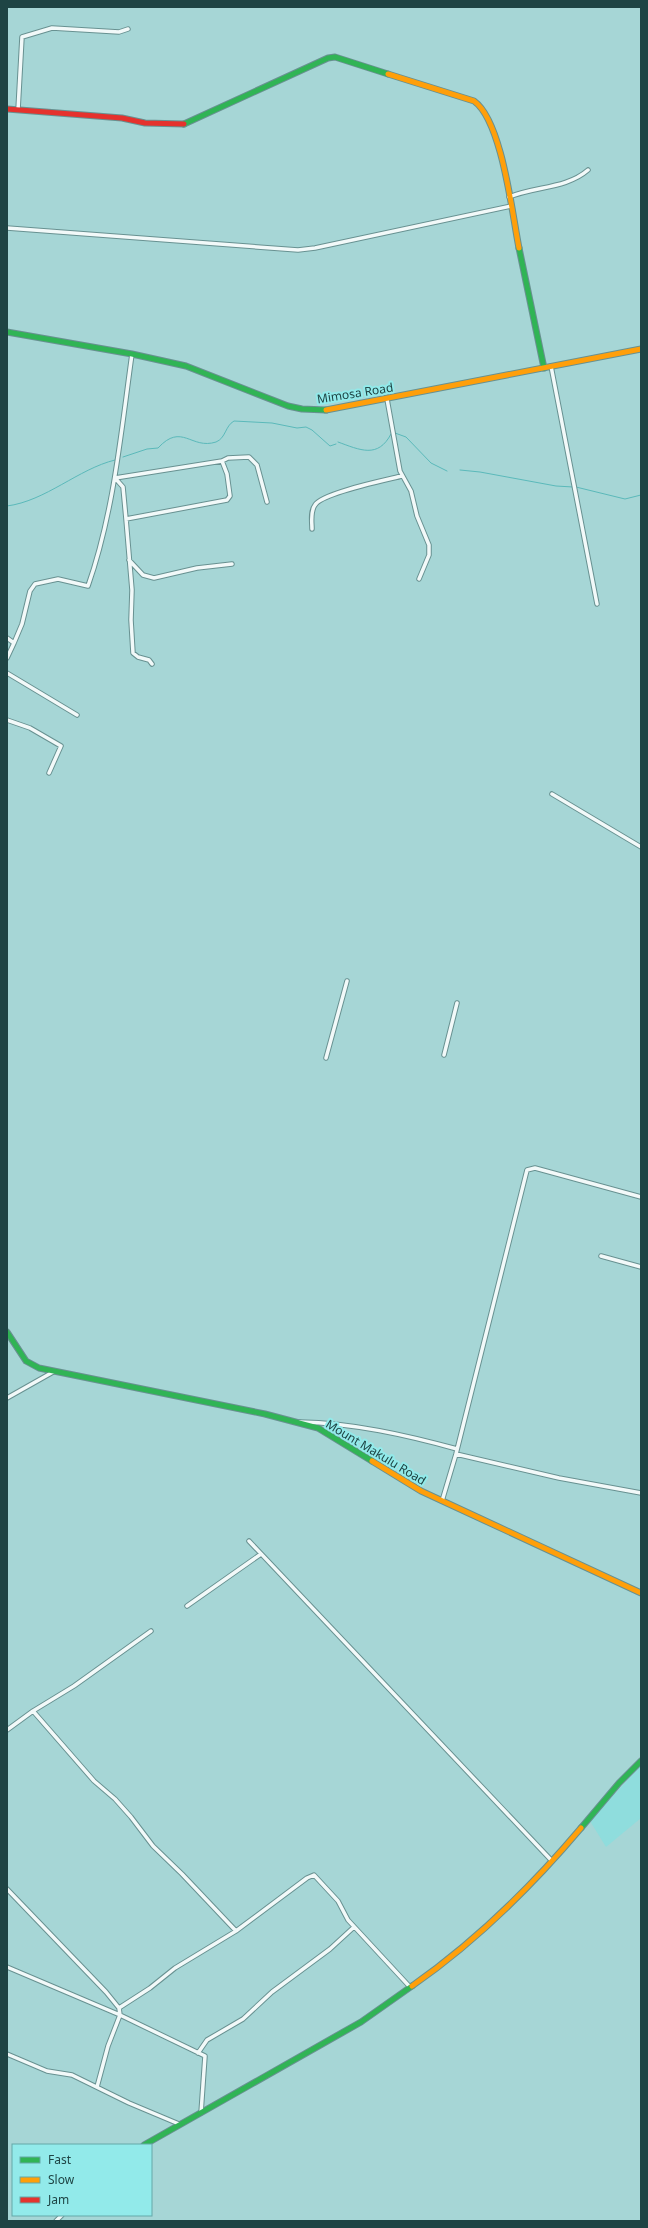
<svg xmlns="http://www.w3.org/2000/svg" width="648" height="2228" viewBox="0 0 648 2228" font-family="'Noto Sans',sans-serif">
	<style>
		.built { fill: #8fdddd }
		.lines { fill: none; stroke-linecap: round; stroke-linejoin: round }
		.stream { stroke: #5bb9ba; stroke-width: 1 }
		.street-casing { stroke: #689191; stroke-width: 5.5 }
		.fast-casing { stroke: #689191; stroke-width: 7 }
		.slow-casing { stroke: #689191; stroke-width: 7 }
		.jam-casing { stroke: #689191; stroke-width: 7 }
		.street { stroke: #f2f9f9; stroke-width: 3.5 }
		.fast { stroke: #30b455; stroke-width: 5 }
		.slow { stroke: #ff9f0a; stroke-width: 5 }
		.jam { stroke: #e5322d; stroke-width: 5 }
		.labels { text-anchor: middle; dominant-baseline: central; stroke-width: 4; stroke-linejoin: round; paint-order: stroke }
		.street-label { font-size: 12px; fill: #1e4444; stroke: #92eaea }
	</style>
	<rect width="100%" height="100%" fill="#a6d6d6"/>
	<path class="built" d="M641 1765V1818L606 1847 590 1821Z"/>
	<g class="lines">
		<path class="stream" d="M395 433 406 437 431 463 447 471
			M338 442C360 450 378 459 391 434
			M123 457 147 449 158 448C182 422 191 450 216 442 226 438 225 426 234 421L272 423 297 428 306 427 312 430 330 446 336 444
			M460 470 480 472 556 486 573 487
			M576 487 625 499 641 495
			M7 506C46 501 78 469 115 460"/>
		<g class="street-casing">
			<path id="street" d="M18 110 22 37 52 28 119 32 128 29
				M509 197C535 186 566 189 588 170
				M7 228 298 250 315 248 511 206
				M551 366 597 604
				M387 399 400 471 411 491 417 516 429 545V555L419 579
				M115 478 123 487 126 519 132 590 131 620 133 653 138 657 149 660 152 664
				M115 478 222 461 228 458 249 457 257 465 267 502
				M126 519 227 500 230 496 227 474 222 461
				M312 529C312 522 310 512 315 505 322 493 386 480 402 476
				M129 560 143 575 154 578 197 568 232 564
				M7 638 14 643 7 658
				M14 643 22 624 30 591 35 584 58 579 88 586C114 512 121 432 132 354
				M7 673 77 715
				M7 720 30 728 61 746 49 773
				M552 794 641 847
				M444 1055 457 1003
				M326 1058 347 981
				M601 1256 641 1267
				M7 1398 53 1372
				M300 1422C353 1423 406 1435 457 1449
				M456 1454 559 1478 641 1493
				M442 1501 456 1454 527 1170 535 1168 641 1197
				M249 1541 552 1861
				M187 1606 261 1554
				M33 1711 94 1781 115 1799 131 1817 153 1846 182 1874 236 1931
				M7 1730 33 1711 74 1686 151 1631
				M7 1889 106 1992 119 2008
				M7 1967 120 2015 108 2046 97 2087
				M198 2053 207 2040 243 2019 272 1992 330 1949 354 1927
				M7 2054 47 2071 72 2075 129 2103 179 2124
				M201 2113 205 2056 120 2015 119 2008 150 1988 175 1968 236 1931 307 1878 314 1875 338 1901 348 1920 410 1987
				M56 2221 62 2215"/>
		</g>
		<g class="fast-casing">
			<path id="fast" d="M184 124 328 58 335 57 388 74
				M519 248 544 368
				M7 332 132 354 186 366 288 406 302 409 326 410
				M7 1332 26 1361 39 1368 265 1414 318 1428 372 1461
				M581 1828 619 1783 641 1761
				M144 2145 361 2022 412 1986"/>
		</g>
		<g class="slow-casing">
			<path id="slow" d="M388 74 474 101C502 121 512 213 519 248
				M326 410 641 349
				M372 1461 421 1491 641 1593
				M412 1986C475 1942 532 1886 581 1828"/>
		</g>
		<g class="jam-casing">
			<path id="jam" d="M7 109 122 118 145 123 184 124"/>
		</g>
		<use href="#street" class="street"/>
		<use href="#fast" class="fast"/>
		<use href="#slow" class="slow"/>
		<use href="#jam" class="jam"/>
	</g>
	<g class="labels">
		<g class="street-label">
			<text transform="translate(355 393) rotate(-9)">Mimosa Road</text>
			<text transform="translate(376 1452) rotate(31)">Mount Makulu Road</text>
		</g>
	</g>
	<rect width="648" height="2228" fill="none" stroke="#1e4444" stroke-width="16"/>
	<rect x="12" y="2144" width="140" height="72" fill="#92eaea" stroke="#64a8a8"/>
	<rect x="20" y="2157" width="20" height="6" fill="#30b455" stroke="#64a8a8"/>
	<text x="48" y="2164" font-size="12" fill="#1e4444">Fast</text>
	<rect x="20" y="2177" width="20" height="6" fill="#ff9f0a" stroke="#64a8a8"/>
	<text x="48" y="2184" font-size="12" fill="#1e4444">Slow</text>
	<rect x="20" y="2197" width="20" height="6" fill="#e5322d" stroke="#64a8a8"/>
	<text x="48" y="2204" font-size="12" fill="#1e4444">Jam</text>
</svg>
